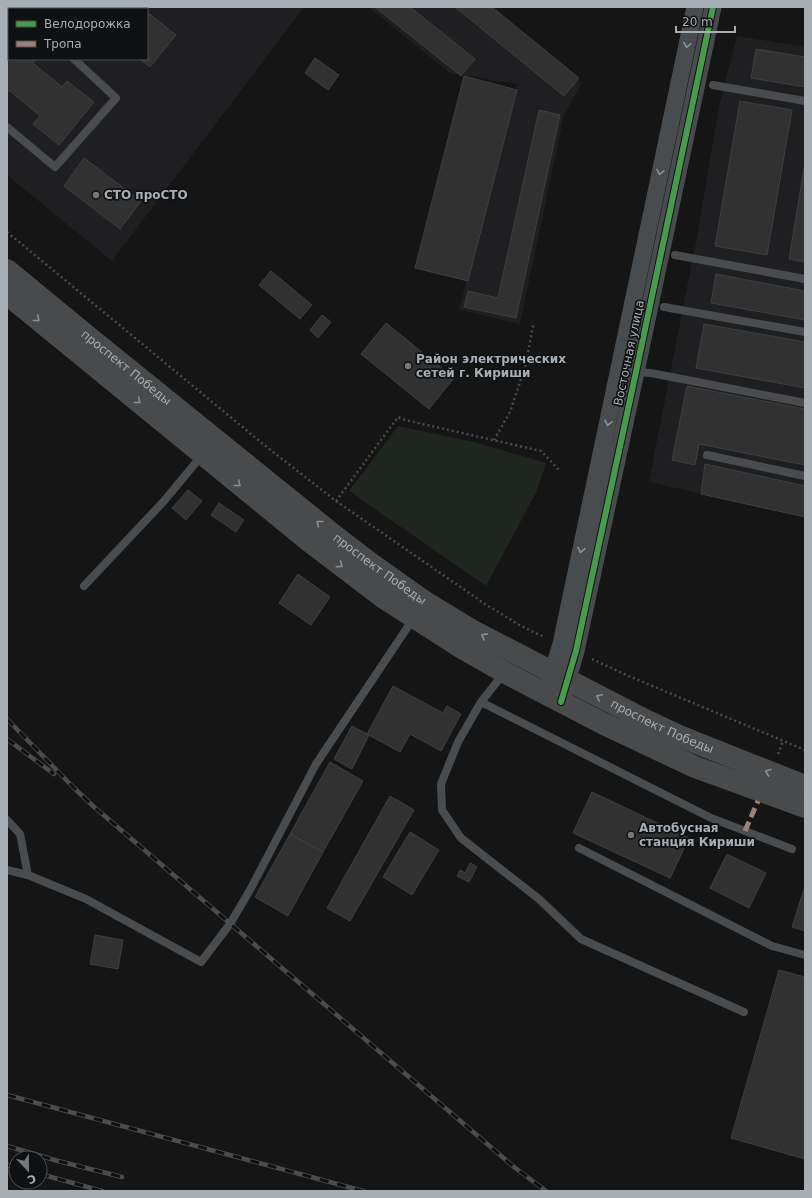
<svg xmlns="http://www.w3.org/2000/svg" width="812" height="1198" viewBox="0 0 812 1198" font-family="'DejaVu Sans',sans-serif">
	<style>
		.built { fill: #1f1f21; fill-rule: evenodd }
		.green { fill: #1f251f }
		.building { fill: #313132; stroke: #3d3f41 }
		.lines { fill: none; stroke-linecap: round; stroke-linejoin: round }
		.path { stroke: #4b4c4e; stroke-width: 2.5; stroke-dasharray: 2 3; stroke-linecap: butt }
		.service { stroke: #494c4e; stroke-width: 8 }
		.minor { stroke: #494c4e; stroke-width: 17 }
		.secondary { stroke: #484a4b; stroke-width: 22 }
		.rail-casing { stroke: #4b4c4e; stroke-width: 4.5 }
		.rail { stroke: #0f1011; stroke-width: 3; stroke-dasharray: 9; stroke-linecap: butt }
		.quiet { stroke: #9e8076; stroke-width: 5; stroke-dasharray: 10 5; stroke-linecap: butt }
		.cycleway-casing { stroke: #0f1011; stroke-width: 8 }
		.cycleway { stroke: #469c4c; stroke-width: 6 }
		.oneway { stroke: #8b9195 }
		.oneway2 { stroke: #8a9094 }
		.poi-dot { fill: #74787c; stroke: #0f1011; stroke-width: 1.5 }
		.labels { text-anchor: middle; dominant-baseline: central; stroke-width: 3.5; stroke-linejoin: round; paint-order: stroke }
		.poi-label { font-size: 12px; font-weight: bold; fill: #a7aeb4; stroke: #0f1011; text-anchor: start }
		.street-label { font-size: 12px; fill: #a7aeb4; stroke: #0f1011 }
	</style>
	<rect width="100%" height="100%" fill="#151515"/>
	<path class="built" d="M7 7H304L112 261 7 175ZM9 9H147V59H9Z
		M368 7H489L582 83 564 115 520 324 459 310 517 84 450 73Z
		M737 36 805 47V517L649 482 697 236 720 102Z"/>
	<path class="green" d="M398 426 474 442 546 463 537 491 486 586 349 491Z"/>
	<path class="building" d="M113 7H141L144 9H112Z
		M375 7H410L475 59 461 76Z
		M455 7H492L579 78 564 96Z
		M147 12 176 35 150 67 140 59H147Z
		M7 18 9 19V59H36L33 63 62 87 67 81 94 102 59 145 33 124 40 116 9 90 7 93Z
		M756 49 805 57V87L751 78Z
		M315 58 339 75 328 90 305 73Z
		M464 76 517 90 468 281 415 268Z
		M740 101 792 110 767 255 715 246Z
		M539 110 560 115 516 318 464 307 468 291 498 298Z
		M84 158 141 201 120 229 64 186Z
		M805 162V262L789 259Z
		M271 271 312 305 300 319 259 285Z
		M716 274 805 291V320L711 303Z
		M322 315 331 322 318 338 310 330Z
		M386 323 454 378 429 409 361 354Z
		M704 324 805 342V388L696 368Z
		M687 386 805 409V465L699 444 695 465 672 460Z
		M705 464 805 486V517L701 494Z
		M188 490 202 501 186 520 172 508Z
		M219 503 244 520 236 532 211 515Z
		M298 574 330 597 311 625 279 603Z
		M393 686 443 713 447 706 461 714 441 751 410 734 400 752 367 734Z
		M352 726 369 735 352 769 334 759Z
		M330 762 363 781 323 852 290 834Z
		M592 792 689 838 670 878 573 833Z
		M390 796 414 810 350 921 327 908Z
		M410 832 439 850 412 895 383 877Z
		M290 834 323 852 288 916 255 897Z
		M727 854 766 873 749 908 710 888Z
		M470 863 477 867 469 882 457 876 460 870 465 873Z
		M804 889H805V931L792 927Z
		M95 935 123 940 118 969 90 964Z
		M779 970 805 977V1159L731 1138Z"/>
	<g class="lines">
		<path class="path" d="M7 232 263 444 336 501 485 604 521 626 544 637
			M494 440 510 412 526 364 533 325
			M336 501 398 417 405 420 541 451 559 470
			M592 659 624 674 805 750
			M778 754 783 741"/>
		<path class="service" d="M17 7 19 9
			M713 85 805 101
			M7 127 55 167 116 98 74 59
			M675 255 805 279
			M664 307 805 332
			M636 372 651 373 805 403
			M707 455 805 476
			M84 586 164 501 203 454
			M504 673 481 702 458 742 441 784 442 810 461 838 539 899 581 939 744 1012
			M481 702 711 818 792 849
			M7 820 20 834 28 875
			M579 848 772 946 805 955
			M7 870 28 875 86 899 201 962 230 924 250 890 316 764 413 619"/>
		<path class="minor" d="M549 683 561 644 695 7
			M564 692 576 651 636 372 713 7"/>
		<g class="secondary">
			<path id="s1" d="M7 270 92 340 336 537 370 563 425 602 471 630 645 720 679 736 805 786"/>
			<path d="M7 294 309 541 384 598 462 648 504 672 604 724 695 767 805 807"/>
		</g>
		<g class="rail-casing">
			<path id="rail" d="M7 719 74 788 93 806 514 1167 546 1191
				M7 739 54 774
				M7 1095 363 1191
				M7 1146 58 1161 122 1177
				M7 1165 16 1168
				M40 1174 102 1191"/>
		</g>
		<use href="#rail" class="rail"/>
		<path class="quiet" d="M745 831 758 801"/>
		<g class="cycleway-casing">
			<path id="cycleway" d="M561 702 576 651 636 372 713 7"/>
		</g>
		<use href="#cycleway" class="cycleway"/>
	</g>
	<defs><path id="oneway-chevron" d="M-2-3.5L2.5 0L-2 3.5" fill="none" stroke-width="1.6" stroke-linecap="round" stroke-linejoin="round"/></defs>
	<g class="oneway">
		<use href="#oneway-chevron" transform="translate(687 45) rotate(102)"/>
		<use href="#oneway-chevron" transform="translate(660 172) rotate(102)"/>
		<use href="#oneway-chevron" transform="translate(608 423) rotate(102)"/>
		<use href="#oneway-chevron" transform="translate(581 550) rotate(102)"/>
	</g>
	<g class="oneway2">
		<use href="#oneway-chevron" transform="translate(37 319) rotate(39)"/>
		<use href="#oneway-chevron" transform="translate(138 401) rotate(39)"/>
		<use href="#oneway-chevron" transform="translate(238 484) rotate(39)"/>
		<use href="#oneway-chevron" transform="translate(319 523) rotate(-141)"/>
		<use href="#oneway-chevron" transform="translate(340 565) rotate(37)"/>
		<use href="#oneway-chevron" transform="translate(484 636) rotate(-152)"/>
		<use href="#oneway-chevron" transform="translate(599 697) rotate(-153)"/>
		<use href="#oneway-chevron" transform="translate(768 772) rotate(-159)"/>
	</g>
	<g class="poi-dot">
		<circle cx="96" cy="195" r="4"/>
		<circle cx="408" cy="366" r="4"/>
		<circle cx="631" cy="835" r="4"/>
	</g>
	<g class="labels">
		<g class="poi-label">
			<text x="104" y="195">СТО проСТО</text>
			<text x="416" y="359">Район электрических<tspan x="416" dy="14">сетей г. Кириши</tspan></text>
			<text x="639" y="828">Автобусная<tspan x="639" dy="14">станция Кириши</tspan></text>
		</g>
		<g class="street-label">
			<text transform="translate(629 353) rotate(-78)">Восточная улица</text>
			<text stroke="none"><textPath href="#s1" startOffset="154">проспект Победы</textPath></text>
			<text stroke="none"><textPath href="#s1" startOffset="478">проспект Победы</textPath></text>
			<text stroke="none"><textPath href="#s1" startOffset="802">проспект Победы</textPath></text>
		</g>
	</g>
	<rect width="812" height="1198" fill="none" stroke="#a7aeb4" stroke-width="16"/>
	<rect x="8" y="8" width="140" height="52" fill="#0f1011" stroke="#4c4f52"/>
	<rect x="16" y="21" width="20" height="6" fill="#469c4c" stroke="#4c4f52"/>
	<text x="44" y="28" font-size="12" fill="#a7aeb4">Велодорожка</text>
	<rect x="16" y="41" width="20" height="6" fill="#9e8076" stroke="#4c4f52"/>
	<text x="44" y="48" font-size="12" fill="#a7aeb4">Тропа</text>
	<g transform="translate(28 1170) rotate(158)"><circle r="19" fill="#0f1011" stroke="#4c4f52"/>
	<path d="M0-3L7 15L0 10L-7 15Z" fill="#74787c"/>
	<text y="-6" font-size="11" font-weight="bold" text-anchor="middle" fill="#a7aeb4">С</text>
	</g>
	<path d="M676 26v6h59v-6" fill="none" stroke="#a7aeb4" stroke-width="2"/>
	<text x="682" y="26" font-size="12" fill="#a7aeb4" stroke="#0f1011" stroke-width="3" paint-order="stroke">20 m</text>
</svg>
